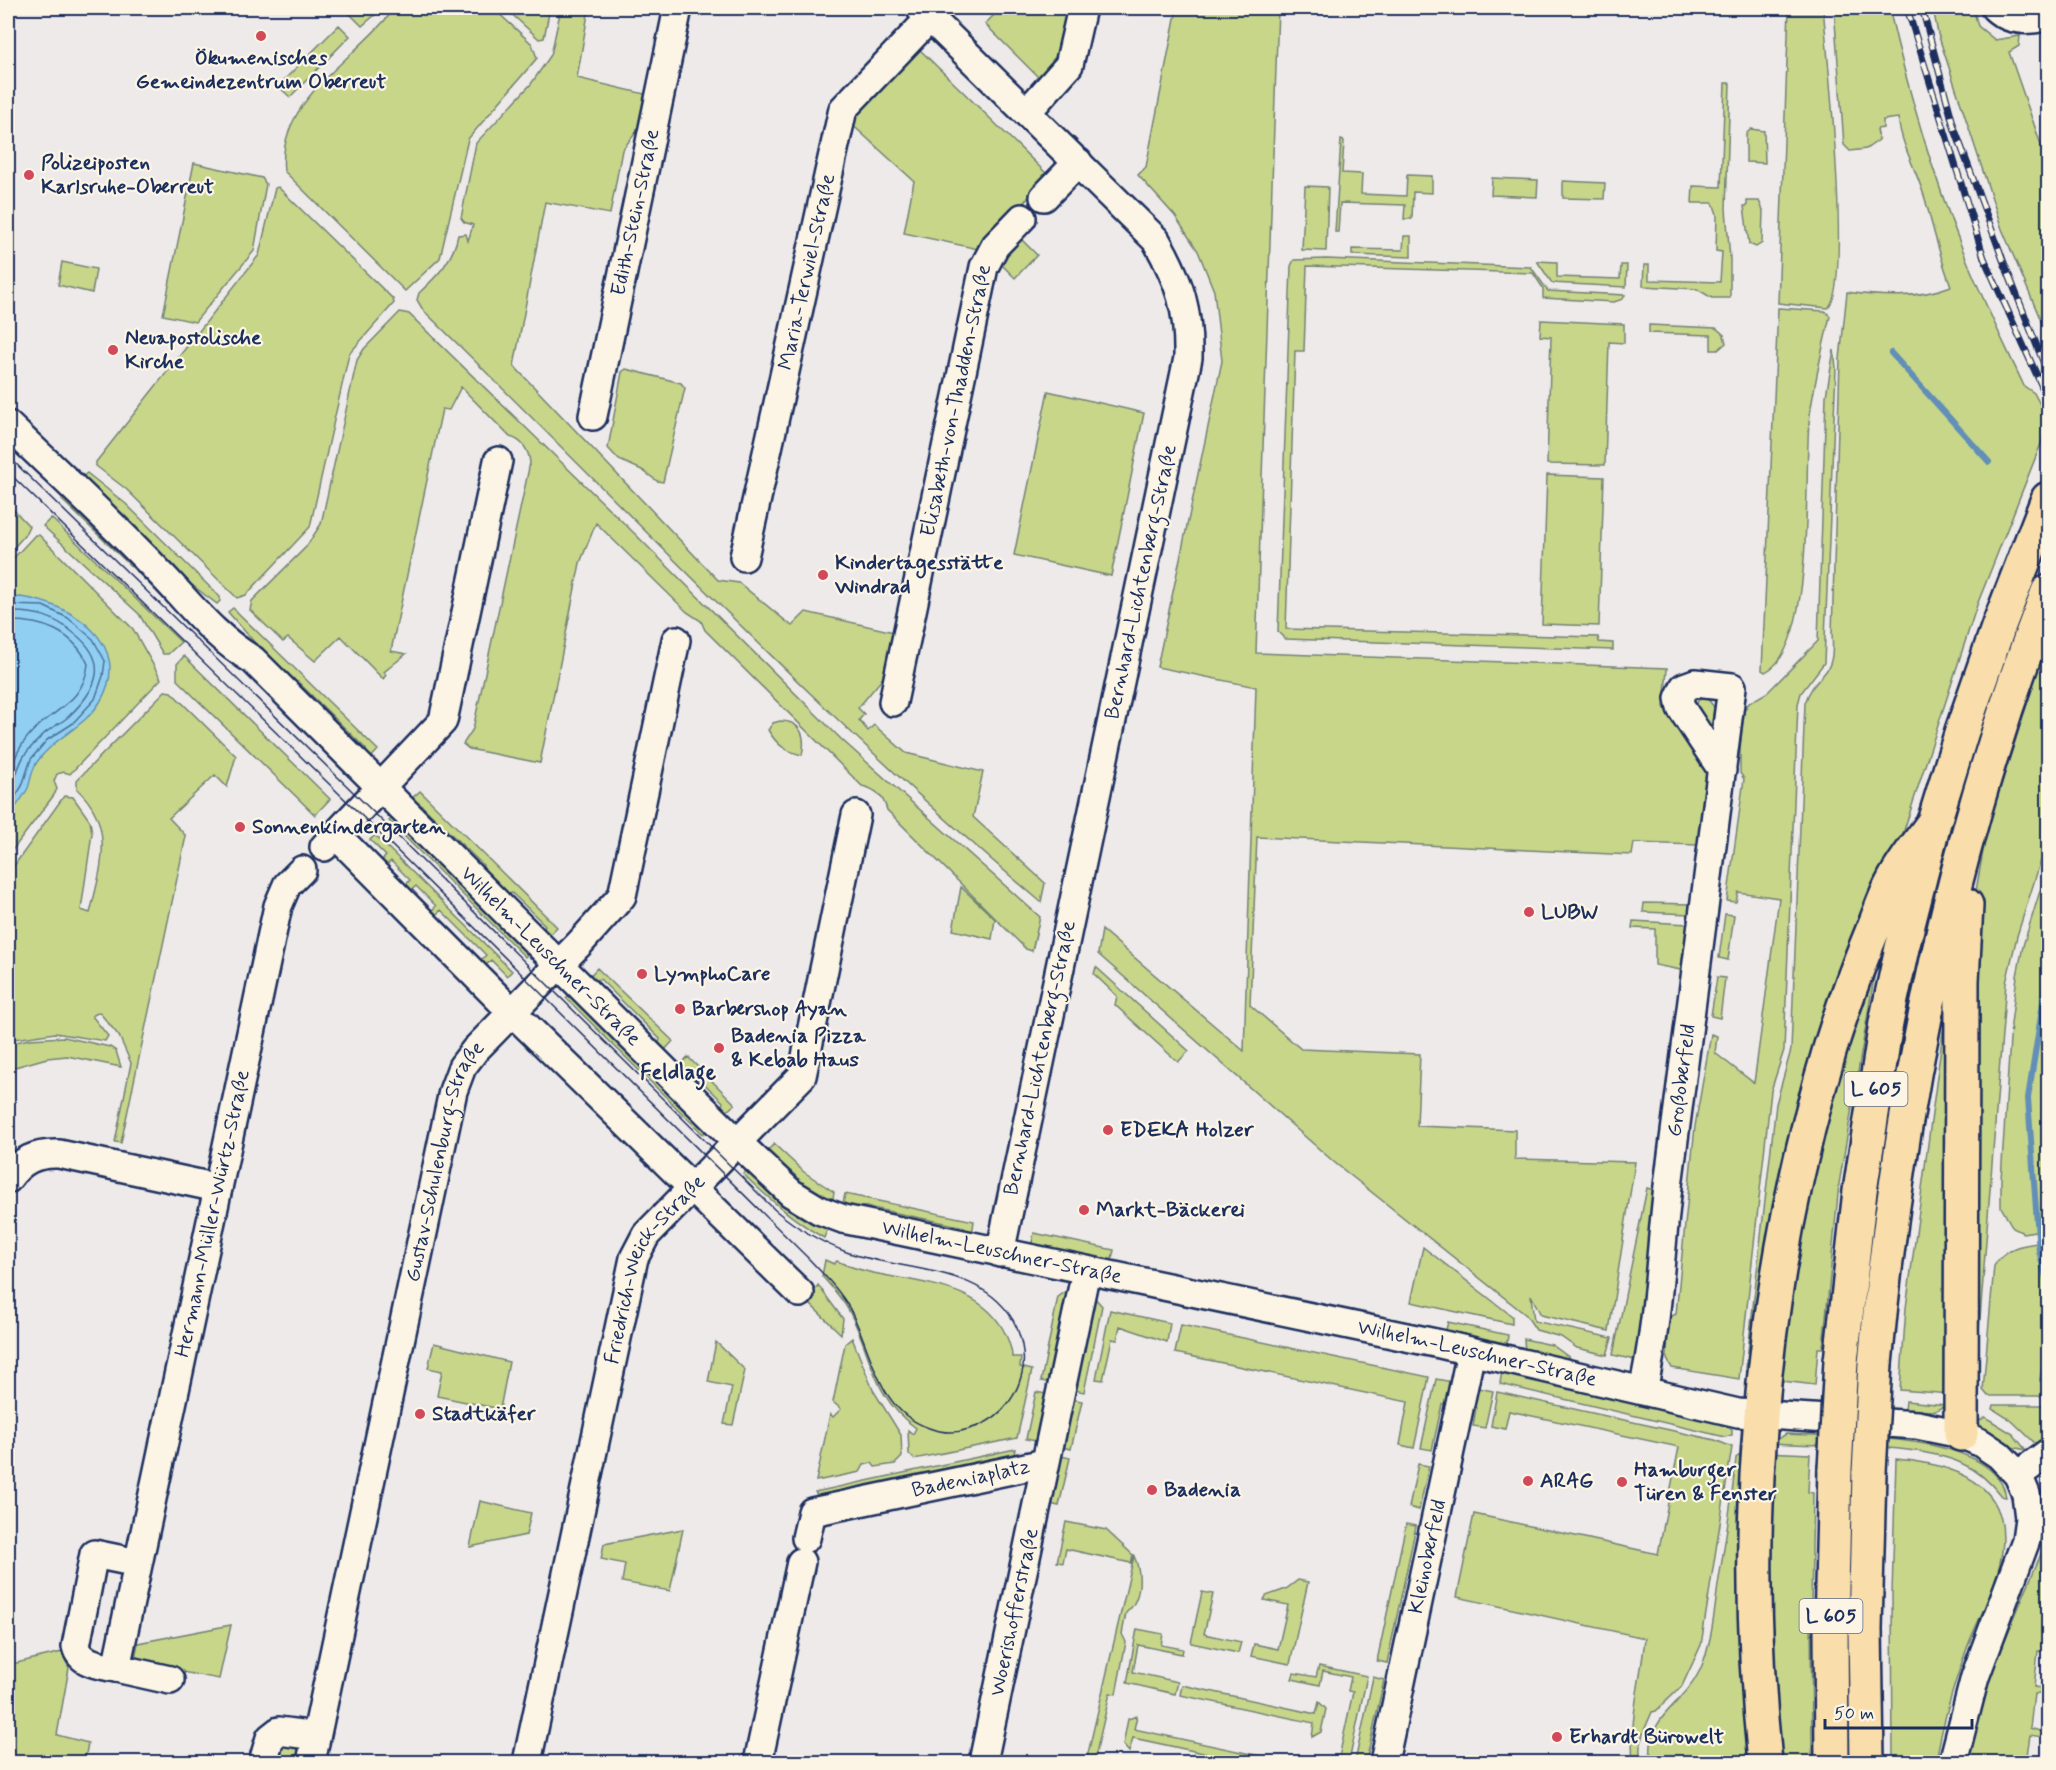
<svg xmlns="http://www.w3.org/2000/svg" width="2056" height="1770" viewBox="0 0 2056 1770" font-family="Mynerve,sans-serif">
	<style>
		.green { fill: #c8d68a; stroke: #728274; stroke-width: 1.5 }
		.water { fill: #91cff2; stroke: #628fb7; stroke-width: 1.5 }
		.lines { fill: none; stroke-linecap: round; stroke-linejoin: round }
		.shore { stroke: #4a6f99; stroke-width: 1.5 }
		.stream { stroke: #628fb7; stroke-width: 6 }
		.minor-casing { stroke: #1b2f5e; stroke-width: 32 }
		.highway-casing { stroke: #1b2f5e; stroke-width: 38 }
		.minor { stroke: #fcf5e5; stroke-width: 27 }
		.highway { stroke: #f9deab; stroke-width: 33 }
		.tram { stroke: #1b2f5e; stroke-width: 1.5 }
		.rail-casing { stroke: #1b2f5e; stroke-width: 7 }
		.rail { stroke: #fcf5e5; stroke-width: 4.5; stroke-dasharray: 14; stroke-linecap: butt }
		.highway-bridge-casing { stroke: #1b2f5e; stroke-width: 38; stroke-linecap: butt }
		.highway-bridge { stroke: #f9deab; stroke-width: 33 }
		.poi-dot { fill: #d1495b; stroke: #fcf5e5; stroke-width: 2 }
		.labels { text-anchor: middle; dominant-baseline: central; stroke-width: 4.5; stroke-linejoin: round; paint-order: stroke }
		.shield { fill: #fcf5e5; stroke: #5e6a86; stroke-width: 1.5 }
		.shield-label { font-size: 20px; font-weight: bold; fill: #1b2f5e }
		.poi-label { font-size: 21px; font-weight: bold; fill: #1b2f5e; stroke: #fcf5e5; text-anchor: start }
		.street-label { font-size: 21px; fill: #1b2f5e; stroke: #fcf5e5 }
		.neighbourhood-label { font-size: 22px; font-weight: bold; fill: #1b2f5e; stroke: #fcf5e5 }
	</style>
	<rect width="100%" height="100%" fill="#efeaea"/>
	<filter id="ink" filterUnits="userSpaceOnUse"><feTurbulence type="fractalNoise" baseFrequency=".0167" numOctaves="2"/><feDisplacementMap in="SourceGraphic" scale="12" xChannelSelector="R" yChannelSelector="G"/><feConvolveMatrix kernelMatrix="1 2 1 2 8 2 1 2 1" color-interpolation-filters="sRGB"/></filter>
	<g filter="url(#ink)">
		<path class="green" d="M344 8H383L362 26Z
			M395 8H493L532 44 537 58 468 139 440 258 405 291 284 171C276 99 357 59 395 8Z
			M505 8H550L544 38 539 39Z
			M561 8H589L577 78 649 95 642 125 622 150 610 214 545 202 514 366 718 580 739 583 792 626 806 612 894 632 883 678 858 708 864 714 859 720 868 731 874 725 906 753 983 772 973 817 1045 883 1041 902C823 719 627 509 423 310L417 300 419 293C437 276 453 261 458 235L466 234 468 241 473 225 464 222 461 218 476 143 531 84 551 55Z
			M1001 8H1072L1060 63 1042 81 985 24Z
			M1177 8H1278L1256 653 1667 668 1664 707 1706 764 1707 799 1699 845 1634 843 1632 855 1257 837 1250 1005 1301 1049 1420 1054 1417 1126 1515 1130V1159L1635 1162 1609 1331 1541 1315 1531 1295 1534 1321 1612 1338 1607 1355 1577 1348 1561 1337 1536 1330 1526 1315 1335 1163 1098 954 1102 930 1244 1051 1256 687 1157 667 1222 361 1214 291 1198 251 1175 216 1138 175 1146 167Z
			M1789 8H1823C1827 49 1852 287 1828 308L1778 303Z
			M1834 8H1889C1908 90 1931 170 1962 248 1980 295 2003 341 2024 386L2034 393 2048 420V426L1977 605 1897 852 1752 1376 1747 1374 1746 1368 1776 1104 1791 1050 1805 703C1817 668 1836 682 1832 634L1840 359 1847 292C1882 297 1918 299 1951 286 1941 260 1934 233 1927 206 1920 176 1902 149 1898 118L1883 120V128L1877 129 1879 140 1866 149 1850 151 1844 145Z
			M1933 8H1973L1978 26 1995 40 2020 36 2019 46 2009 52 2048 165V337L2002 229 1938 34Z
			M339 25 350 36 290 97 278 86Z
			M915 45 1049 176 978 249 904 233 914 181 847 120Z
			M1725 83H1730L1726 209 1730 259V298H1712L1697 289 1643 286 1644 265H1649V280L1720 282 1722 252 1716 251 1717 214 1713 203H1692L1693 186 1721 187Z
			M1751 129 1764 131 1765 163 1746 162V134Z
			M1341 140 1344 141 1342 173 1362 174 1361 194 1406 196 1407 175 1432 176V193L1413 192 1412 219H1404L1405 205 1340 203 1338 232H1335Z
			M194 163 262 178 266 184 254 251 195 322 163 315Z
			M1492 178 1538 180 1537 197 1491 195Z
			M1563 181 1605 183 1604 199 1563 198Z
			M1305 186 1328 187 1326 251 1302 250Z
			M278 187 393 299 394 303 349 354 310 527 246 595 237 598 126 489 96 466V462L259 255 275 188Z
			M1747 201H1759L1763 210 1762 243 1756 247 1749 244 1744 206H1747Z
			M1404 236H1411V257L1352 255V249L1403 250Z
			M1019 237 1037 255 1015 278 997 260Z
			M1326 259 1531 267 1548 291 1625 295 1623 299 1614 302 1543 298V288L1533 273 1307 266 1304 351H1295L1286 629 1598 637 1599 642 1613 643V650L1285 639 1278 632 1291 266 1294 260Z
			M1537 261 1557 262V277L1620 279 1621 265H1627L1626 287 1552 283Z
			M62 262 96 269 92 293 58 285Z
			M1778 308 1825 311 1830 316C1822 351 1813 387 1809 423 1804 474 1816 649 1765 672L1762 670Z
			M400 312 409 314 634 533 842 740 1040 917 1032 951 1026 949 887 810C883 796 876 789 862 786L705 630 701 621 687 612 596 523 580 563 540 763 469 749 463 744 473 729 530 463C529 450 522 440 510 437L461 387 449 410 442 409 391 651 406 654 384 672 386 675 383 679 341 636 315 661 288 638 283 642 250 610 252 601 306 547 321 524 357 360 364 349Z
			M1541 320 1624 324V343L1609 342 1605 465 1547 464 1551 337 1540 336Z
			M1649 325 1716 328 1724 335 1726 343 1718 350H1711V335L1649 333Z
			M1834 350 1836 368 1824 663 1801 693 1798 704 1784 1050 1771 1091 1739 1379 1672 1368 1667 1359 1668 1318 1676 1314 1695 1126 1711 1034 1717 1036 1715 1053 1754 1083 1779 898 1738 892 1736 902 1727 901 1744 779 1740 773V749L1744 711 1749 703 1768 692 1818 641 1826 396Z
			M626 369 681 383 685 388 663 482 657 481 642 470 619 460 608 448 622 372Z
			M1048 391 1144 413 1111 576 1014 555Z
			M87 473 126 504 220 597V601L217 604 171 569 79 480Z
			M1547 475 1604 477 1599 626 1542 624Z
			M67 495 194 627 62 500Z
			M13 509 29 526 24 536 8 554V515Z
			M51 518 181 642 168 654H163L139 614 43 526Z
			M35 535H39L133 629 161 679 70 774 64 772 57 774 54 781 57 789 54 795 8 856V564Z
			M233 608 378 750 368 761 365 758 366 749 298 682H289L228 612Z
			M2048 638V838L2017 936 2006 983 1977 1357 1972 913 1987 829Z
			M184 656 330 799 315 815 177 680V664Z
			M165 691 171 692 236 756 227 787 215 775 169 818 186 836 121 1143 115 1142 131 1063 119 1036 99 1012 92 1016 108 1036 105 1041 55 1033 8 1040V874L64 796 73 797 90 821 92 833 81 910 90 913C101 868 116 825 77 789V780Z
			M1707 698 1714 707 1711 731 1696 709 1698 700Z
			M780 721C802 721 806 737 802 755 785 751 777 745 768 730L773 723Z
			M420 791 557 927 547 937 543 934 545 925 512 893 504 895 482 873 483 865 420 804 414 805 409 801Z
			M394 816 531 951 525 957 389 821Z
			M375 835 512 971 507 976 491 960 481 970 476 965 486 955 441 910 431 920 427 916 436 906 416 886 406 895 401 890 410 880 391 861 381 871 376 866 386 856 370 840Z
			M1943 838H1947V848L1920 957 1897 1083 1863 1361H1855L1857 1333 1894 1057Z
			M2048 865V1225L2046 1229 2023 1233 2013 1228 2001 1207V1179L2011 1024 2017 976 2023 946Z
			M961 887 995 919 992 939 953 930Z
			M1644 903 1692 904 1690 914 1643 912Z
			M1725 914 1734 915 1728 960 1719 958Z
			M1633 921 1688 924 1681 970 1655 965V929L1632 928Z
			M1876 966 1839 1184 1823 1348H1818L1815 1385 1774 1380 1825 1090Z
			M1096 967 1189 1051 1178 1062 1115 1005 1117 996 1094 974Z
			M597 968 673 1041 663 1052 658 1047 660 1039 600 979 592 981 588 978Z
			M1717 977 1725 978 1720 1018 1711 1016Z
			M572 991 709 1127 703 1134 700 1131 566 998Z
			M1947 1002 1951 1394 1900 1390 1906 1308Z
			M64 1037 110 1047 116 1051 121 1067 67 1056 47 1058 8 1069V1044L29 1039Z
			M688 1057 735 1104 725 1113 721 1109 723 1102 689 1069 683 1071 679 1066Z
			M774 1144 804 1172 834 1192 832 1206 806 1192 764 1154Z
			M750 1167 829 1225 824 1238C793 1220 769 1199 743 1174Z
			M1647 1188 1654 1190C1650 1244 1650 1308 1635 1360L1613 1355Z
			M845 1194 974 1221 972 1235H966L964 1227 863 1206 858 1212 842 1208Z
			M1034 1233 1114 1250 1111 1264 1031 1247Z
			M2048 1242V1396H1988L1983 1390 1994 1266C2006 1245 2027 1244 2048 1242Z
			M1423 1247 1512 1316V1324L1411 1302Z
			M825 1260 834 1264 837 1261C890 1287 977 1272 1006 1335 1009 1342 1012 1349 1012 1357H1021L1020 1367 1032 1370 1017 1438 914 1459 909 1454 908 1430 913 1434 916 1428C872 1397 873 1357 850 1313 843 1299 832 1288 822 1276Z
			M818 1285 843 1319 841 1334 810 1304 809 1299Z
			M1070 1289 1049 1375 1055 1380V1384L1041 1381 1058 1297Z
			M1094 1297 1102 1306 1084 1392 1073 1390Z
			M1110 1310 1170 1323 1167 1342 1120 1326 1117 1340 1112 1339 1103 1380 1096 1379Z
			M1448 1322 1508 1335 1507 1343 1500 1349 1444 1337Z
			M1181 1325 1429 1377 1414 1448 1400 1445 1408 1402 1175 1353Z
			M852 1338 873 1390 901 1435 902 1457 895 1464 875 1467 872 1463 864 1465 860 1472 816 1481 830 1414 833 1417 841 1409 833 1402 845 1344Z
			M1524 1339 1552 1345 1577 1363 1525 1353Z
			M716 1342 745 1370 733 1425 724 1424 732 1387 708 1382Z
			M434 1343 509 1362 500 1409 437 1396 442 1371 428 1368Z
			M1502 1370 1656 1406 1726 1426 1732 1430V1435L1725 1437 1500 1384Z
			M1436 1379 1453 1382 1450 1401 1442 1404 1432 1450 1421 1448Z
			M1474 1387 1493 1391 1485 1428 1473 1426 1476 1408 1470 1406Z
			M1036 1392 1051 1395 1041 1442 1026 1439Z
			M1497 1392 1715 1440 1732 1447 1701 1645 1682 1686 1656 1711 1652 1712C1646 1726 1635 1747 1642 1762H1633C1629 1721 1641 1679 1645 1638L1457 1597 1474 1514 1658 1554 1679 1447 1509 1411 1505 1429 1491 1426Z
			M1071 1399 1082 1401 1071 1449 1062 1447Z
			M1906 1401 1946 1405 1935 1411 1905 1410Z
			M1994 1405H2048V1441L2039 1447 2012 1421 1993 1409Z
			M1985 1417 2013 1434 2026 1450 2012 1447 1980 1425 1979 1421Z
			M1786 1434C1836 1437 1996 1430 2006 1497L2001 1496C1991 1483 1979 1471 1963 1464 1916 1442 1826 1447 1772 1443Z
			M1015 1449 1013 1459 820 1500 815 1492Z
			M1744 1452 1757 1762H1651C1646 1712 1682 1709 1700 1670 1712 1644 1714 1613 1718 1585 1725 1543 1732 1501 1736 1458Z
			M1766 1452 1810 1454 1808 1492 1813 1493 1811 1606 1812 1762H1772Z
			M1061 1456 1070 1458 1059 1506 1045 1503Z
			M1896 1459C1966 1465 2020 1490 1998 1571 1991 1597 1977 1622 1967 1648 1954 1684 1942 1724 1936 1762H1893L1892 1594Z
			M1418 1464 1429 1466 1419 1510 1409 1507Z
			M480 1501 531 1513 526 1535 470 1547Z
			M1066 1522 1106 1530 1133 1555 1131 1563 1066 1549 1063 1563 1057 1562Z
			M1406 1524 1416 1526 1387 1663 1377 1661Z
			M683 1529 670 1591 622 1582 625 1564 601 1559 604 1544Z
			M2048 1537V1652L2038 1651 2034 1687 2047 1689V1694H2034L2030 1728 2043 1732 2042 1737 2030 1735 2026 1762H1968L1979 1709 1990 1676Z
			M1134 1556C1142 1573 1142 1600 1126 1613L1122 1634 1126 1642 1116 1694 1110 1693 1094 1762H1086Z
			M1298 1580 1308 1582 1290 1664 1251 1656 1254 1644 1278 1649 1288 1605 1264 1600 1266 1596 1286 1589Z
			M1202 1592 1213 1594 1204 1634 1241 1642 1238 1653 1191 1643Z
			M231 1625 219 1679 134 1663 138 1643Z
			M1137 1629 1163 1634 1161 1645 1183 1649 1182 1654 1138 1645 1133 1672 1178 1682 1175 1694 1127 1683Z
			M62 1652 69 1668 57 1735 88 1743 85 1760 98 1762H8V1665Z
			M1319 1666 1367 1676 1349 1762H1338L1353 1692 1348 1691 1351 1677 1323 1671 1320 1685 1292 1679 1294 1673 1316 1677Z
			M1373 1677 1384 1680 1366 1762H1355Z
			M1182 1685 1316 1714 1319 1702 1326 1709 1321 1732 1312 1737 1314 1723 1180 1695Z
			M1137 1716 1134 1729 1288 1762H1245L1133 1738 1129 1752 1123 1745 1128 1719Z
			M289 1744 300 1750 303 1762 272 1758 281 1745Z"/>
		<path class="water" d="M20 597C71 603 135 644 100 702 84 728 54 737 37 762 32 769 31 779 28 788 23 798 14 809 8 818V599Z"/>
		<g class="lines">
			<path class="shore" d="M8 605 43 606 68 618 93 639 105 661 103 676 95 699 72 724 47 740 31 759 22 786 8 808
				M8 612C35 611 54 616 75 634 110 662 98 689 68 717 59 725 47 729 39 739 34 744 28 750 24 756 17 768 15 782 8 794
				M8 621C41 620 73 631 88 664 84 700 59 707 36 728 21 742 14 758 8 777"/>
			<path class="stream" d="M1891 353 1989 462
				M2048 971 2028 1098 2039 1251 2048 1285
				M2042 1380 2048 1344"/>
			<g class="minor-casing">
				<g id="minor">
					<path d="M920 8 1156 240C1180 282 1189 310 1188 358L1000 1253"/>
					<path d="M1995 8C2010 22 2030 21 2048 16"/>
					<path d="M1027 112 1069 65 1082 8"/>
					<path d="M1044 197 1078 162"/>
					<path id="s1" d="M593 416 678 8"/>
					<path id="s2" d="M8 425C57 472 108 519 156 569 190 603 210 634 253 660L736 1141 791 1193 819 1210 843 1219 1440 1344 1738 1413 1917 1425 1961 1434 1981 1443 1999 1455 2018 1475 2026 1494 2029 1518 2026 1540 1975 1677 1953 1762"/>
					<path id="s3" d="M744 557 843 109 930 18"/>
					<path id="s4" d="M893 702 984 267 995 246 1022 218"/>
					<path d="M336 835 512 1012 800 1293"/>
					<path d="M324 847 443 721 498 461"/>
					<path d="M8 1179C21 1160 36 1153 59 1154L218 1188"/>
					<path id="s5" d="M1643 1390C1659 1321 1660 1248 1669 1178 1690 1014 1712 851 1732 687L1695 683 1684 687 1679 698 1681 708 1722 770"/>
					<path d="M2018 1475 2048 1453"/>
					<path id="s6" d="M806 1538 812 1512 1045 1463"/>
					<path id="s7" d="M138 1563 94 1554 76 1646C80 1664 101 1665 116 1668L278 906 287 885 302 870"/>
					<path d="M116 1668 170 1680"/>
					<path d="M263 1762 270 1738 279 1731 316 1736"/>
					<path id="s8" d="M311 1762 453 1091 462 1067 475 1050 580 943 622 896 676 640"/>
					<path id="s9" d="M527 1762 634 1258 646 1235 802 1076 856 815"/>
					<path d="M758 1762 801 1562"/>
					<path id="s10" d="M983 1762 1086 1271"/>
					<path id="s11" d="M1384 1762 1471 1352"/>
				</g>
			</g>
			<g class="highway-casing">
				<path id="highway" d="M1841 1361 1860 1191 1886 1023 1902 948 1934 822 1962 731 1999 625 2048 499
					M1875 1364C1899 1101 1952 838 2048 592
					M1961 1434 1962 980 1966 905
					M1765 1762C1741 1533 1759 1302 1821 1080 1835 1029 1852 980 1872 932 1879 916 1884 898 1893 882 1904 861 1920 842 1934 822
					M1832 1762 1831 1627 1835 1469
					M1867 1762 1865 1629 1869 1472"/>
			</g>
			<use href="#minor" class="minor"/>
			<use href="#highway" class="highway"/>
			<path class="tram" d="M8 456 347 786 775 1210C798 1229 822 1243 849 1253 905 1272 989 1265 1017 1328 1023 1344 1026 1361 1021 1377 1014 1403 995 1422 969 1429 957 1433 942 1433 929 1428 875 1410 873 1348 847 1304 837 1287 822 1273 809 1259L359 813 8 472"/>
			<g class="rail-casing">
				<path id="rail" d="M1907 8 1984 258 2048 400
					M1922 8 1954 127 2003 260 2048 374"/>
			</g>
			<use href="#rail" class="rail"/>
			<g class="highway-bridge-casing">
				<path id="highway-bridge" d="M1835 1469 1841 1361
					M1869 1472 1875 1364"/>
			</g>
			<use href="#highway-bridge" class="highway-bridge"/>
		</g>
	</g>
	<g class="poi-dot">
		<circle cx="261" cy="36" r="6"/>
		<circle cx="29" cy="175" r="6"/>
		<circle cx="113" cy="350" r="6"/>
		<circle cx="823" cy="575" r="6"/>
		<circle cx="240" cy="827" r="6"/>
		<circle cx="1529" cy="912" r="6"/>
		<circle cx="642" cy="974" r="6"/>
		<circle cx="680" cy="1009" r="6"/>
		<circle cx="719" cy="1048" r="6"/>
		<circle cx="1108" cy="1130" r="6"/>
		<circle cx="1084" cy="1210" r="6"/>
		<circle cx="420" cy="1414" r="6"/>
		<circle cx="1528" cy="1481" r="6"/>
		<circle cx="1622" cy="1482" r="6"/>
		<circle cx="1152" cy="1490" r="6"/>
		<circle cx="1557" cy="1737" r="6"/>
	</g>
	<g class="labels">
		<g class="shield">
			<rect x="1844.5" y="1072" width="63" height="34" rx="4.5"/>
			<rect x="1799.5" y="1599" width="63" height="34" rx="4.5"/>
		</g>
		<g class="shield-label">
			<text x="1876" y="1089">L 605</text>
			<text x="1831" y="1616">L 605</text>
		</g>
		<g class="poi-label">
			<text x="261" y="58" text-anchor="middle">Ökumenisches<tspan x="261" dy="24">Gemeindezentrum Oberreut</tspan></text>
			<text x="41" y="163">Polizeiposten<tspan x="41" dy="24">Karlsruhe-Oberreut</tspan></text>
			<text x="125" y="338">Neuapostolische<tspan x="125" dy="24">Kirche</tspan></text>
			<text x="835" y="563">Kindertagesstätte<tspan x="835" dy="24">Windrad</tspan></text>
			<text x="252" y="827">Sonnenkindergarten</text>
			<text x="1541" y="912">LUBW</text>
			<text x="654" y="974">LymphoCare</text>
			<text x="692" y="1009">Barbershop Ayan</text>
			<text x="731" y="1036">Badenia Pizza<tspan x="731" dy="24">&amp; Kebab Haus</tspan></text>
			<text x="1120" y="1130">EDEKA Holzer</text>
			<text x="1096" y="1210">Markt-Bäckerei</text>
			<text x="432" y="1414">Stadtkäfer</text>
			<text x="1634" y="1470">Hamburger<tspan x="1634" dy="24">Türen &amp; Fenster</tspan></text>
			<text x="1540" y="1481">ARAG</text>
			<text x="1164" y="1490">Badenia</text>
			<text x="1569" y="1737">Erhardt Bürowelt</text>
		</g>
		<g class="street-label">
			<text stroke="none"><textPath href="#s1" startOffset="208">Edith-Stein-Straße</textPath></text>
			<text stroke="none"><textPath href="#s3" startOffset="292">Maria-Terwiel-Straße</textPath></text>
			<text stroke="none"><textPath href="#s4" startOffset="308">Elisabeth-von-Thadden-Straße</textPath></text>
			<text transform="translate(1141 582) rotate(-78)">Bernhard-Lichtenberg-Straße</text>
			<text stroke="none"><textPath href="#s2" startOffset="760">Wilhelm-Leuschner-Straße</textPath></text>
			<text transform="translate(1040 1058) rotate(-78)">Bernhard-Lichtenberg-Straße</text>
			<text stroke="none"><textPath href="#s5" startOffset="312">Großoberfeld</textPath></text>
			<text stroke="none"><textPath href="#s8" startOffset="616">Gustav-Schulenburg-Straße</textPath></text>
			<text stroke="none"><textPath href="#s7" startOffset="652">Hermann-Müller-Würtz-Straße</textPath></text>
			<text stroke="none"><textPath href="#s2" startOffset="1318">Wilhelm-Leuschner-Straße</textPath></text>
			<text stroke="none"><textPath href="#s9" startOffset="514">Friedrich-Weick-Straße</textPath></text>
			<text stroke="none"><textPath href="#s2" startOffset="1804">Wilhelm-Leuschner-Straße</textPath></text>
			<text stroke="none"><textPath href="#s6" startOffset="189">Badeniaplatz</textPath></text>
			<text stroke="none"><textPath href="#s11" startOffset="210">Kleinoberfeld</textPath></text>
			<text stroke="none"><textPath href="#s10" startOffset="153">Woerishofferstraße</textPath></text>
		</g>
		<g class="neighbourhood-label">
			<text x="678" y="1073">Feldlage</text>
		</g>
	</g>
	<rect width="2056" height="1770" fill="none" stroke="#fcf5e5" stroke-width="30"/>
	<rect x="15" y="15" width="2026" height="1740" fill="none" stroke="#1b2f5e" stroke-width="2" filter="url(#ink)"/>
	<path d="M1825 1719v9h147v-9" fill="none" stroke="#1b2f5e" stroke-width="3"/>
	<text x="1834" y="1719" font-size="18" fill="#1b2f5e" stroke="#fcf5e5" stroke-width="4.5" paint-order="stroke">50 m</text>
</svg>
